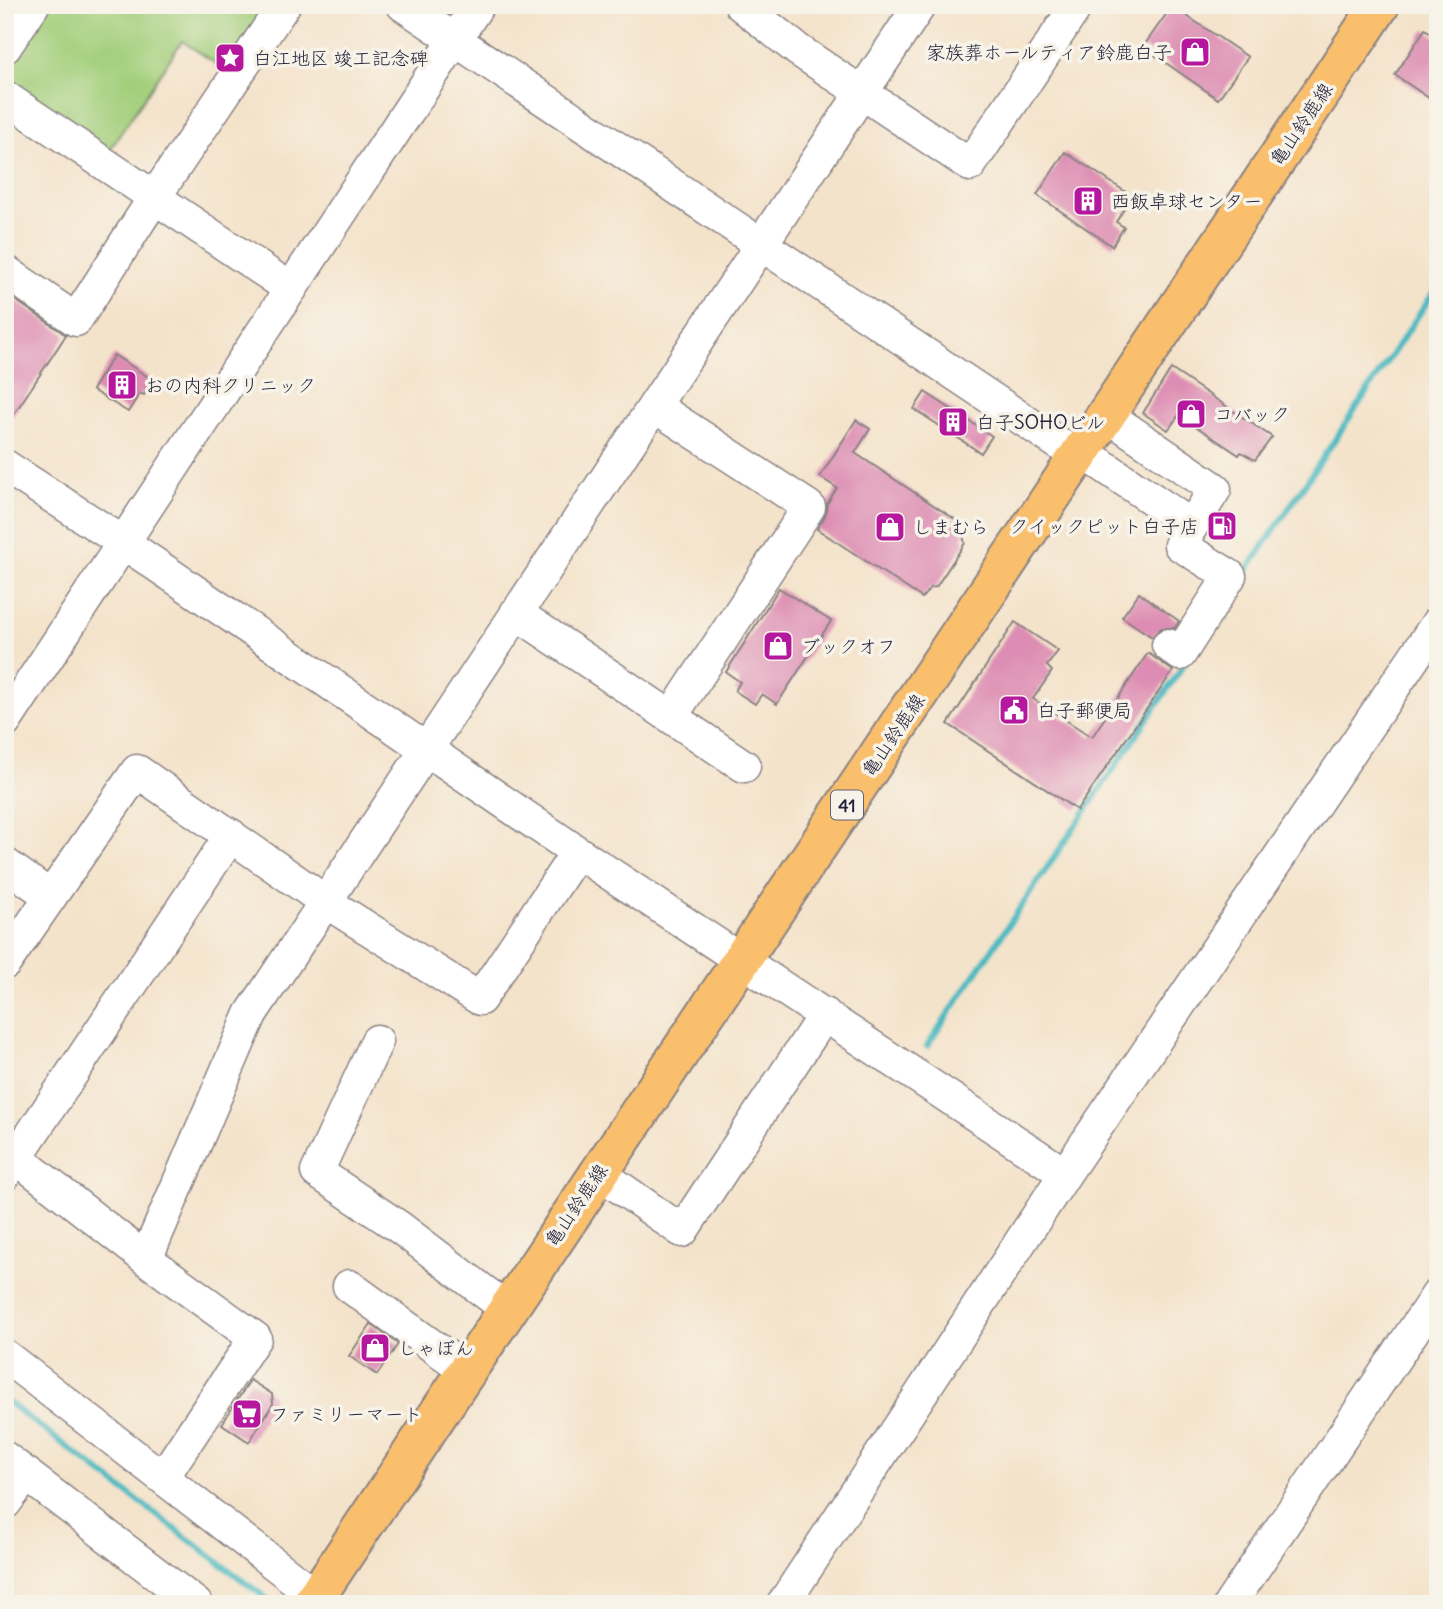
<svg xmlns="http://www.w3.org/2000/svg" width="1443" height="1609" viewBox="0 0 1443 1609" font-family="Delius,'Klee One',sans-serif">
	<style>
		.green { fill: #a3cf7b; stroke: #62785b; stroke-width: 2 }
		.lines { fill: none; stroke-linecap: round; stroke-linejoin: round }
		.stream { stroke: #4ab9c1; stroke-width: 6 }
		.building { fill: #dd8db3 }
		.minor-casing { stroke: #8b8283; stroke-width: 35 }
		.major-casing { stroke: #8b8283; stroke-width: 42 }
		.minor { stroke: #fff; stroke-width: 32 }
		.major { stroke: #f9bf6d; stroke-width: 38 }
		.labels { text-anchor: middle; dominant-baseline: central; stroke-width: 7; stroke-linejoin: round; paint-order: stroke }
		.shield { fill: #f7f3e8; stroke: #62616f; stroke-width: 2 }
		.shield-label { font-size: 18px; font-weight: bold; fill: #22223b }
		.poi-label { font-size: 19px; fill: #22223b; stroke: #f7f3e8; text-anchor: start }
		.street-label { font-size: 19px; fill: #22223b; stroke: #f7f3e8 }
	</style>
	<rect width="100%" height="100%" fill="#f7f3e8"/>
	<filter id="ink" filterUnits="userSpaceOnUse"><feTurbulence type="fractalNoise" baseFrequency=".0143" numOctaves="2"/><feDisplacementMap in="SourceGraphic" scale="14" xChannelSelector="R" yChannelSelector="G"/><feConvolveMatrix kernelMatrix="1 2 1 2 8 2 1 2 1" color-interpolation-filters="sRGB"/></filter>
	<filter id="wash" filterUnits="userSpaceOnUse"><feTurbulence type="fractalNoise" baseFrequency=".00686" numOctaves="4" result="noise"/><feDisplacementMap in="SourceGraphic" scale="28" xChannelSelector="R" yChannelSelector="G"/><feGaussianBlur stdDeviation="1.57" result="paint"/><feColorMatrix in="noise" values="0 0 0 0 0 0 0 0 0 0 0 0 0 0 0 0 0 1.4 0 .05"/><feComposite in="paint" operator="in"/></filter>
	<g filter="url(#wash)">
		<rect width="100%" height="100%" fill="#f4e3cb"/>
		<path class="green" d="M48 5H269L227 71 182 41 109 151 5 77V71Z"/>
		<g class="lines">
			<path class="stream" d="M1242 578 1438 286
				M927 1046 1185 663
				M5 1400 274 1604"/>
		</g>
		<g id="blocks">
			<path class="building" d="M1172 6 1248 57 1218 99 1143 47Z
				M1425 29 1438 38V104L1395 75Z
				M1065 152 1132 196 1116 222 1124 227 1112 246 1037 195Z
				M5 293 66 335 5 428Z
				M114 355 153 380 144 395 140 393 128 412 92 390Z
				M1171 369 1272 437 1255 460 1241 452 1239 455 1179 415 1168 430 1143 413Z
				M925 392 992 436 981 453 914 409Z
				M856 420 870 429 855 453 968 528 963 536 965 543 936 587 930 588 922 598 817 529 825 516 827 504 837 488 820 477Z
				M779 588 831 621 777 704 762 694 755 704 735 691 740 682 726 672Z
				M1139 593 1179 621 1175 628H1161L1152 637 1122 617Z
				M1015 622 1058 651 1047 666 1052 671 1033 699 1092 737 1148 653 1173 671 1077 810 948 724Z
				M371 1324 398 1344 377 1375 349 1356Z
				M250 1380 272 1394 273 1404 249 1442 222 1424Z"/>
		</g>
	</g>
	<g filter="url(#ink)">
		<use href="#blocks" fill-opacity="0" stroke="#8b8283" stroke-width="2"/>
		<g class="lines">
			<g class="minor-casing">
				<path id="minor" d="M403 5 1079 457
					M741 5 798 50 970 165 1077 5
					M5 47 33 5
					M5 97 291 289
					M5 271 76 320 154 198 284 5
					M1108 416 1215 489 1180 545 1230 576 1180 654 1168 645
					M1083 452 1192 526
					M5 466 124 543 577 852 1065 1174
					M516 613 671 717 809 507 654 406
					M671 717 744 766
					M5 722 478 5
					M5 864 50 896
					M5 963 137 771 326 902 480 999 577 852
					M377 1041 317 1172 399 1227 507 1309
					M5 1149 146 1259 255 1338 163 1477
					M598 1172 682 1231 825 1014
					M5 1174 231 835
					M146 1259 251 1014 920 5
					M349 1286 466 1370
					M5 1356 316 1596
					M5 1458 196 1604
					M5 1503 27 1474
					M783 1604 1065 1174 1438 622
					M1230 1604 1438 1294"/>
			</g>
			<g class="major-casing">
				<path id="major" d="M311 1604 1380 5"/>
			</g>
			<use href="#minor" class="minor"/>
			<use href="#major" class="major"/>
		</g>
	</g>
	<defs>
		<g id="shop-square" transform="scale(1.575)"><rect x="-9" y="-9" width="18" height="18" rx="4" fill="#b5179e" stroke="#f7f3e8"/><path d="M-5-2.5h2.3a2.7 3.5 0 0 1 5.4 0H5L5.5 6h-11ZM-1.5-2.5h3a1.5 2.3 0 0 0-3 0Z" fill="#fff"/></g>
		<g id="sight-square" transform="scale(1.575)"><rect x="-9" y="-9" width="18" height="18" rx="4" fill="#b5179e" stroke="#f7f3e8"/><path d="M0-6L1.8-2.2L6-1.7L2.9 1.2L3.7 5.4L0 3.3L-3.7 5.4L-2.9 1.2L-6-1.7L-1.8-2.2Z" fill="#fff"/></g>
		<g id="building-square" transform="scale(1.575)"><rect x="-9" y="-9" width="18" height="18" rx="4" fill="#b5179e" stroke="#f7f3e8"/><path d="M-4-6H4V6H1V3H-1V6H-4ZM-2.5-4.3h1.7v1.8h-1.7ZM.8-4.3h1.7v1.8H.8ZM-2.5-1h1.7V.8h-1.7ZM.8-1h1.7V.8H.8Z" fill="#fff"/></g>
		<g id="fuel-square" transform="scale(1.575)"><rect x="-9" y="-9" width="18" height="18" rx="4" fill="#b5179e" stroke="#f7f3e8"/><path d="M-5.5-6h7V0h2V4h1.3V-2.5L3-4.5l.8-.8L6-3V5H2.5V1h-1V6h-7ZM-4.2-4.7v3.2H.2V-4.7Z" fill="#fff"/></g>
		<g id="civic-square" transform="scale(1.575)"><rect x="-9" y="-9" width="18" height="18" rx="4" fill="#b5179e" stroke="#f7f3e8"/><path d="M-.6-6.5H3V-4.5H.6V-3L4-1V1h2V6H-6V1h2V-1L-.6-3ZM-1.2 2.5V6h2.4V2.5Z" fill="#fff"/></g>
		<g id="supermarket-square" transform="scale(1.575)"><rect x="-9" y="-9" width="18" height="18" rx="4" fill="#b5179e" stroke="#f7f3e8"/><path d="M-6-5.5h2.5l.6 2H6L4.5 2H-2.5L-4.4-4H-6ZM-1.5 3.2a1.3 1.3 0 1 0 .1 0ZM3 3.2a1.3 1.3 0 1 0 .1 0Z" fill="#fff"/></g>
	</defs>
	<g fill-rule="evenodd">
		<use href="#shop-square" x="1195" y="52"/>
		<use href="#sight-square" x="230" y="58"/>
		<use href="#building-square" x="1088" y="201"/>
		<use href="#building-square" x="122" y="385"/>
		<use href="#shop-square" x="1191" y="414"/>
		<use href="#building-square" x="953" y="422"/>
		<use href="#fuel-square" x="1222" y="526"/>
		<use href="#shop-square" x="890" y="527"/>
		<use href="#shop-square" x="778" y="646"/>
		<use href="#civic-square" x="1014" y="710"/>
		<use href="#shop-square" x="375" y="1348"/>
		<use href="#supermarket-square" x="247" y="1414"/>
	</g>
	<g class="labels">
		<rect class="shield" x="831" y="790.5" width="32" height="29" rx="5"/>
		<g class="shield-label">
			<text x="847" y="805">41</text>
		</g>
		<g class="poi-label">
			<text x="1172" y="52" text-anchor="end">家族葬ホールティア鈴鹿白子</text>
			<text x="253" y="58">白江地区 竣工記念碑</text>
			<text x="1111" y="201">西飯卓球センター</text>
			<text x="145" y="385">おの内科クリニック</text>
			<text x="1214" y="414">コバック</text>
			<text x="976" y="422">白子SOHOビル</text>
			<text x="1199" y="526" text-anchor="end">クイックピット白子店</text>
			<text x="913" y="527">しまむら</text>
			<text x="801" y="646">ブックオフ</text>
			<text x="1037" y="710">白子郵便局</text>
			<text x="398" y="1348">しゃぼん</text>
			<text x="270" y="1414">ファミリーマート</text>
		</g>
		<g class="street-label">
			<text transform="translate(1301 124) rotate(-56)">亀山鈴鹿線</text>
			<text transform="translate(893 735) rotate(-56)">亀山鈴鹿線</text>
			<text transform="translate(576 1205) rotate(-56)">亀山鈴鹿線</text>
		</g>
	</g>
	<rect width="1443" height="1609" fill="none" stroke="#f7f3e8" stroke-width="28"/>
</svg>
